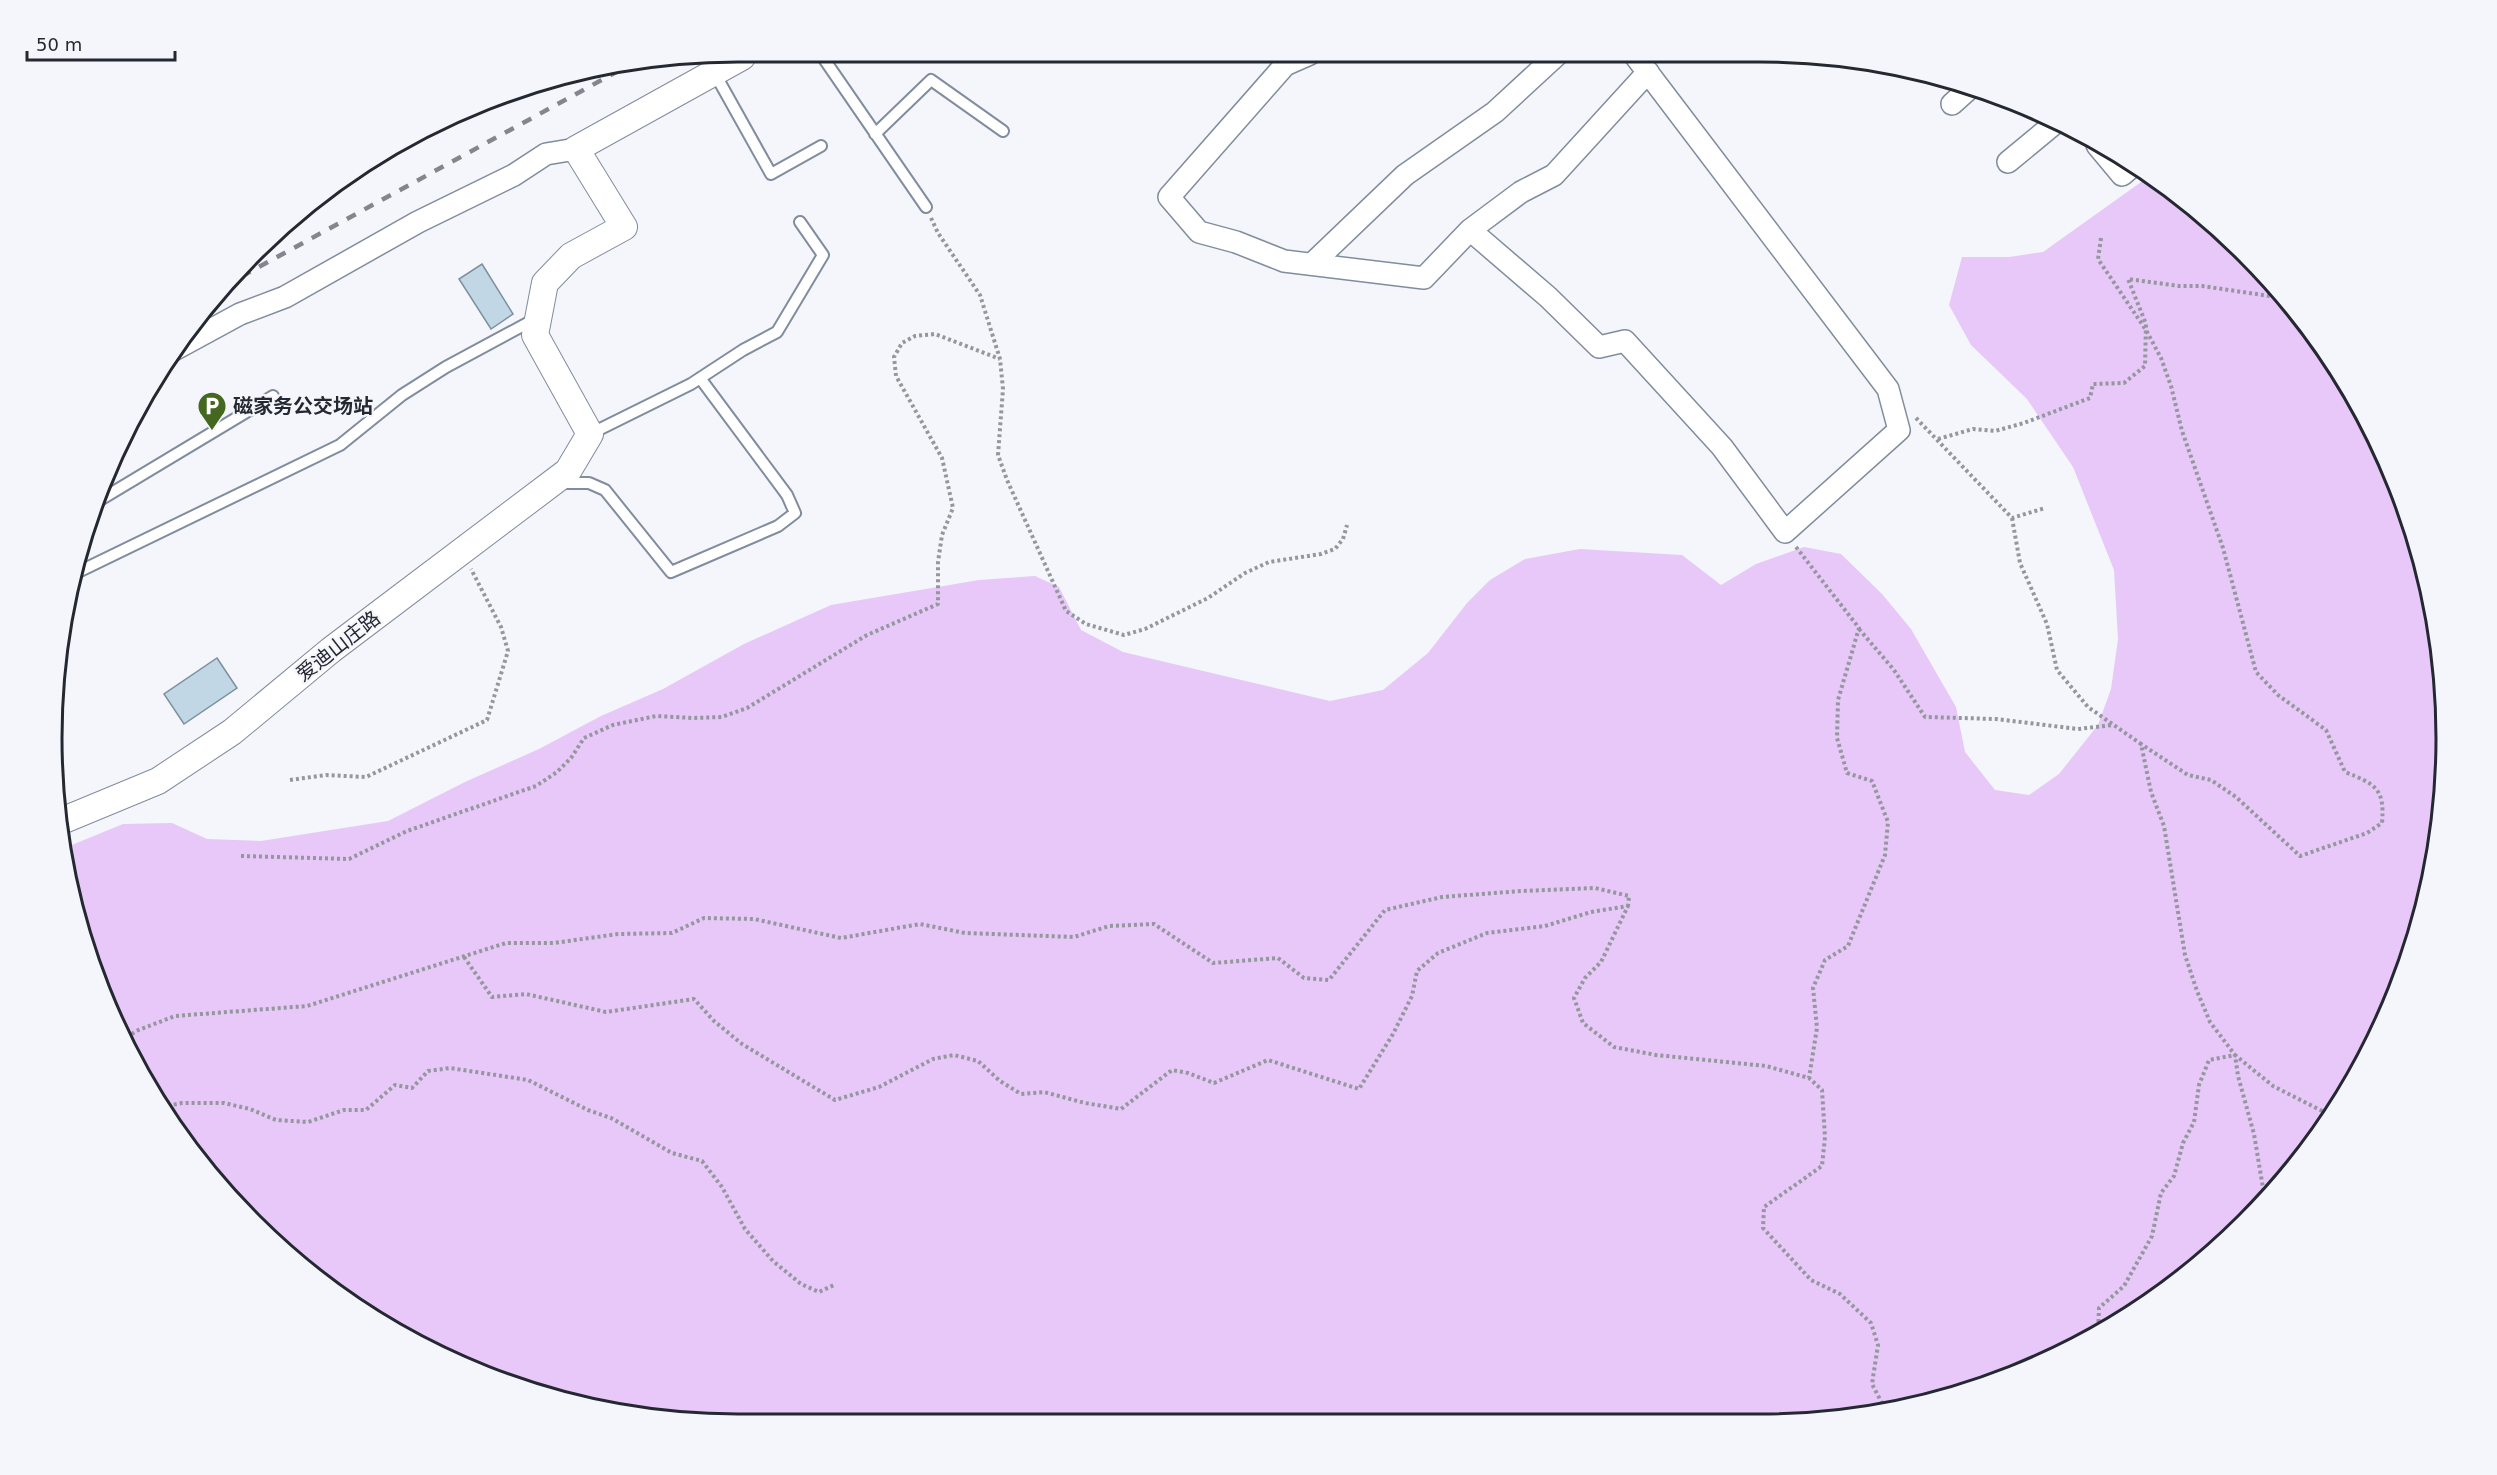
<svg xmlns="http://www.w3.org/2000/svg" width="2497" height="1475" viewBox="0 0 2497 1475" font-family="'DejaVu Sans','Noto Sans SC',sans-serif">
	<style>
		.green { fill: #e7c8f8 }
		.building { fill: #c1d7e6; stroke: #7a909d; stroke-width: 1.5 }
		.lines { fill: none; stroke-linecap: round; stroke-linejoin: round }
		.service-casing { stroke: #818c9f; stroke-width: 14 }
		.minor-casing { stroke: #818c9f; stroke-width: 24 }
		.tertiary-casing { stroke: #818c9f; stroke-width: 28 }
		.path { stroke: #94979d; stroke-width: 4; stroke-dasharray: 3 3; stroke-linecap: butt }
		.service { stroke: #fff; stroke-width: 10 }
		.minor { stroke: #fff; stroke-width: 21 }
		.tertiary { stroke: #fff; stroke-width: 26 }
		.rail { stroke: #83878d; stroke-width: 4.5; stroke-dasharray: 10 10; stroke-linecap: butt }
		.labels { text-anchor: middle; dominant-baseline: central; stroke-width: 4.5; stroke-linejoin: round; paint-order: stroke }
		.poi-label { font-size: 20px; font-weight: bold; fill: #242830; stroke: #f4f6fb; text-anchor: start }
		.street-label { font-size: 20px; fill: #242830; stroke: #f4f6fb }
		.rim { fill: none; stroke: #242830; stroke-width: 3 }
	</style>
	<rect width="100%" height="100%" fill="#f4f6fb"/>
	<path class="green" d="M2151 175 2245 252 2330 356 2394 475 2433 604 2446 738 2433 872 2394 1001 2330 1119 2212 1253 2102 1332 1938 1401 1805 1423H692L516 1387 356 1308 252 1223 193 1155 122 1041 88 958 64 871 62 849 123 824 172 823 207 839 261 841 388 821 465 782 539 749 601 716 663 689 744 644 831 605 979 580 1035 576 1059 587 1081 630 1123 652 1330 701 1383 690 1428 653 1467 603 1490 580 1525 559 1580 549 1682 555 1721 585 1756 564 1804 547 1841 554 1882 594 1911 629 1956 707 1965 752 1995 790 2029 795 2059 774 2098 725 2111 689 2118 639 2114 570 2073 467 2027 399 1971 345 1949 305 1962 257H2009L2043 252Z"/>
	<path class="building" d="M482 264 513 314 491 329 459 279Z
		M217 658 237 688 184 724 164 694Z"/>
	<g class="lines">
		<g class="service-casing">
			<path id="service" d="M822 56 926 207
				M714 72 771 174 821 146
				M875 134 931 80 1003 131
				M590 434 691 384 743 350 777 332 823 255 800 222
				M561 483H589L605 490 671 572 778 526 795 513 787 495 700 378
				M95 503 273 396
				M74 574 340 445 402 395 446 367 537 318"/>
		</g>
		<g class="minor-casing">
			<path id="minor" d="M1310 54 1285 65 1169 197 1199 232 1236 242 1284 261 1424 278 1470 230 1548 297 1599 347 1625 341 1722 447 1785 532 1899 430 1888 389 1633 53
				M1952 104 1972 86
				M2097 145 2122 175 2135 164
				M2008 162 2054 124
				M1470 230 1521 192 1554 175 1648 72
				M1312 264 1405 175 1495 112 1559 53
				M170 352 240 314 285 297 418 222 514 175 546 154 576 149"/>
		</g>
		<g class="tertiary-casing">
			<path id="tertiary" d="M59 822 158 781 232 732 331 650 568 471 590 434 535 335 545 283 571 256 624 227 576 149 742 57"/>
		</g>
		<path class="path" d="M931 218 938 233 980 295 1000 359 1003 389 998 455 1007 480 1066 611 1086 624 1124 635 1145 629 1208 598 1245 573 1269 562 1321 554 1335 549 1343 539 1347 525
			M2101 238 2098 259 2146 330 2161 358 2171 386 2182 431 2223 548 2256 672 2278 695 2326 730 2345 772C2375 784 2385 788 2382 823L2367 833 2300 856 2236 797 2211 780 2188 775 2141 744
			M1916 418 2012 518 2045 508
			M1938 439 1973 429 1995 431 2024 423 2090 398 2093 384 2124 383 2145 366 2146 324 2128 279 2179 286H2202L2283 298
			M2012 518 2020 563 2047 624 2057 670 2088 707 2141 744 2151 792 2164 826 2185 955 2197 991 2210 1022 2235 1055 2238 1076 2254 1134 2264 1194
			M1796 547 1859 628 1838 700 1837 738 1847 773 1872 781 1888 822 1885 855 1848 946 1825 960 1813 988 1817 1028 1809 1078
			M1859 629 1894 670 1925 717 1996 719 2078 729 2113 725
			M290 780 326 775 366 777 487 720 508 651 501 627 471 569
			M241 856 349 859 407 831 536 786 557 772 571 758 584 738 613 725 656 716 693 718 722 717 747 708 867 635 938 604V562L942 535 953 508 942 458 896 376 894 357 902 343 915 336 935 334 1000 359
			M464 957 492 997 526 994 606 1012 694 999 714 1021 742 1044 835 1100 879 1087 933 1059 954 1055 978 1061 1000 1081 1021 1094 1044 1092 1085 1103 1121 1109 1172 1070 1188 1073 1214 1083 1268 1060 1359 1089 1393 1034 1412 996 1417 971 1438 953 1487 933 1545 926 1591 912 1628 906 1601 962 1585 978 1574 998 1583 1023 1614 1047 1656 1055 1766 1066 1809 1078 1822 1090 1825 1137 1822 1166 1764 1207 1763 1228 1811 1280 1840 1294 1871 1323 1878 1345 1872 1384 1885 1409
			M122 1041 136 1031 175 1016 307 1006 506 943H554L618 934 672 933 704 918 754 919 841 938 920 924 965 933 1074 937 1109 926 1154 924 1213 963 1278 958 1304 978 1329 980 1385 910 1442 897 1521 891 1595 888 1629 896 1628 906
			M162 1107 182 1103H224L250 1109 276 1120 308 1122 344 1110H366L395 1085 412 1088 428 1071 450 1068 528 1080 588 1110 611 1118 672 1153 702 1161 722 1187 745 1229 773 1261 801 1284 819 1292 834 1285
			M2098 1334 2099 1308 2124 1286 2152 1236 2161 1193 2174 1176 2183 1143 2194 1122 2199 1085 2209 1060 2235 1055 2273 1086 2332 1116"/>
		<use href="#service" class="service"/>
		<use href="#minor" class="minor"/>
		<use href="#tertiary" class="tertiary"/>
		<path class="rail" d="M224 286 642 58"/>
	</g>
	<defs>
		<g id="parking-pin" transform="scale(1.5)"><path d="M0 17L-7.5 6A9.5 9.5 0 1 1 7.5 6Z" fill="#456821" stroke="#f4f6fb"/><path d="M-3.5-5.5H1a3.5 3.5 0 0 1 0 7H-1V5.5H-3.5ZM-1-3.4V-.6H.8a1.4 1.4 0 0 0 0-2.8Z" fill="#fff"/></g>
	</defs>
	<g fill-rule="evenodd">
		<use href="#parking-pin" x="212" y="406"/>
	</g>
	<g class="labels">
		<g class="poi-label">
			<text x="233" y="406">磁家务公交场站</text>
		</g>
		<g class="street-label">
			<text transform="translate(338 646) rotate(-38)">爱迪山庄路</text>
		</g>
	</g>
	<path d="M0 0H2497V1475H0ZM738 62H1760A676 676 0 0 1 2436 738V738A676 676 0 0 1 1760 1414H738A676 676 0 0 1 62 738V738A676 676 0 0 1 738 62Z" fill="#f4f6fb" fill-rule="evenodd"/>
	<path class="rim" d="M738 62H1760A676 676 0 0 1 2436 738V738A676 676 0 0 1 1760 1414H738A676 676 0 0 1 62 738V738A676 676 0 0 1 738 62Z"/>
	<path d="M27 51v9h148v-9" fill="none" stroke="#242830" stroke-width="3"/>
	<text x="36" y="51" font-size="18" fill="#242830" stroke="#f4f6fb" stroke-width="4.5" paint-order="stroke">50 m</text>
</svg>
